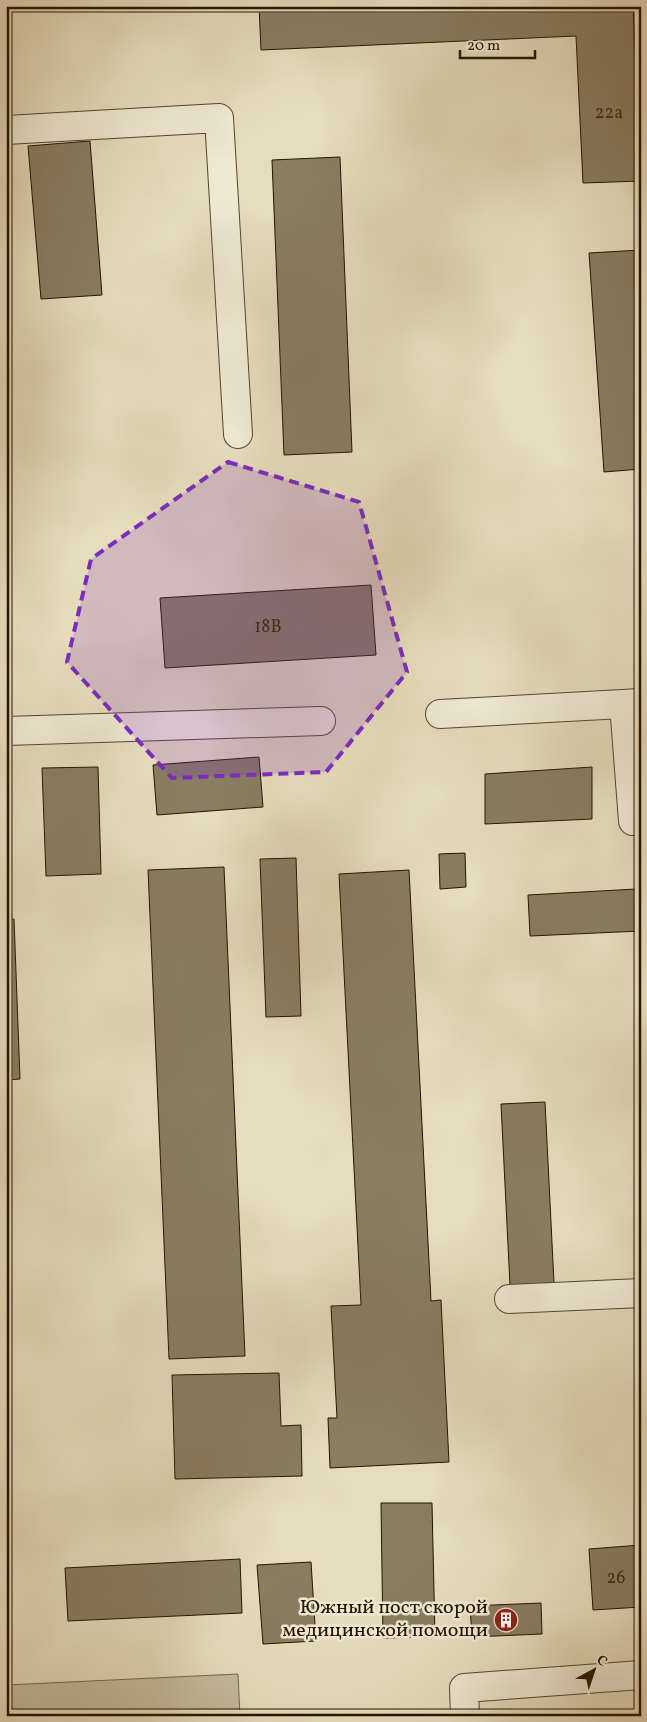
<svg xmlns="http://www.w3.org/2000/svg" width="647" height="1722" viewBox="0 0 647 1722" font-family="Vollkorn,serif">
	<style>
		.garden { fill: #c5bb9d; stroke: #75684e }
		.building { fill: #897d62; stroke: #251400 }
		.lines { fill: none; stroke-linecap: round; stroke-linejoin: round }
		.minor-casing { stroke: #55462f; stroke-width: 30 }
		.minor { stroke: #efe9d4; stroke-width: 28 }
		.marked { fill: #7b2cbf; fill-opacity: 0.2; stroke: #7b2cbf; stroke-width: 4; stroke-dasharray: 10 6; stroke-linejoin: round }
		.labels { text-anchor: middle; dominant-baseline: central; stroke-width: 5; stroke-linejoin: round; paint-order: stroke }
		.number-label { font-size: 18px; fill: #3e2e18 }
		.poi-label { font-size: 20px; fill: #251400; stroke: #efe9d4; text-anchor: end }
	</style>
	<rect width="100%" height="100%" fill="#e6ddbd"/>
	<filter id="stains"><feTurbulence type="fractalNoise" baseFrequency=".004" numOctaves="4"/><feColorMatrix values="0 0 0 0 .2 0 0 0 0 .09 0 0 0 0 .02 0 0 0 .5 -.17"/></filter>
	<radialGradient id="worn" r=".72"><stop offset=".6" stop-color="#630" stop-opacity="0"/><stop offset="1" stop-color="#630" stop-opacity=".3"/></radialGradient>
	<path class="garden" d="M238 1674 240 1716H6V1685Z"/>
	<path class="building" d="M259 6H633L641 181 583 183 576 36 261 50Z
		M90 141 102 295 41 299 28 146Z
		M340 157 352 452 284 455 272 160Z
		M641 250V469L604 472 589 253Z
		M371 585 376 655 165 668 160 598Z
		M259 757 263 807 157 815 153 765Z
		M98 767 101 874 46 876 42 768Z
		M592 767V819L485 824V774Z
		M641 832V931L530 936 528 895 636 889V833Z
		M465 853 466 887 440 889 439 854Z
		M296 858 301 1016 266 1017 260 859Z
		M224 867 245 1356 169 1359 148 870Z
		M409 870 431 1301 441 1300 449 1462 330 1468 328 1418H337L331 1306 361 1305 339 874Z
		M14 919 20 1079 6 1080V920Z
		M545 1102 554 1283 510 1285 501 1104Z
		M279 1373 281 1426 301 1425 302 1476 175 1479 172 1375Z
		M381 1503H432L435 1637 383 1638Z
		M641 1545V1607L593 1610 589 1549Z
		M240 1559 242 1613 68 1621 65 1568Z
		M311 1562 316 1641 263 1644 257 1565Z
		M541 1603 542 1634 472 1637 470 1606Z"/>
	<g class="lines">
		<g class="minor-casing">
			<path id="minor" d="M6 130 219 118 238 434
				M624 704 633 821
				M440 714 641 703
				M6 731 321 721
				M509 1299 641 1293
				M465 1716 464 1688 641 1675"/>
		</g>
		<use href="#minor" class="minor"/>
	</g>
	<path class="marked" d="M228 462 359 502 407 672 326 772 172 778 67 662 91 559Z"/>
	<defs>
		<g id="building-disc" transform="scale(1.25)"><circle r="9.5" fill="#8f2418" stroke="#efe9d4"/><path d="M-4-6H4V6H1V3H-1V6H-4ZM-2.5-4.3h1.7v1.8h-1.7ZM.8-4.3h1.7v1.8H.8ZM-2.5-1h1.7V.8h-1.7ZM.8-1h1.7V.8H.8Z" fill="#fff"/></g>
	</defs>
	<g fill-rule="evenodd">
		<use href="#building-disc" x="506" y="1620"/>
	</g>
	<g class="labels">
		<g class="number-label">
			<text x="609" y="113">22а</text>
			<text x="268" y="627">18В</text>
			<text x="616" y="1578">26</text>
		</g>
		<g class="poi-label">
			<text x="488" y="1608">Южный пост скорой<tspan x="488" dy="23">медицинской помощи</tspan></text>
		</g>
	</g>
	<rect width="647" height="1722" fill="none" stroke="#e6ddbd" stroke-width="25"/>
	<rect x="8" y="8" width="632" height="1707" fill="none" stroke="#251400" stroke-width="2.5"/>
	<rect x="12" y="12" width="622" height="1697" fill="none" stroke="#251400"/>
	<g transform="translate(594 1670) rotate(40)" stroke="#efe9d4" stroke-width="4" paint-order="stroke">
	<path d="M0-4L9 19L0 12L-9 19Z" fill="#251400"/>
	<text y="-8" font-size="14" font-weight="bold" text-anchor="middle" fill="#251400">С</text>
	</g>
	<path d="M460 50v8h75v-8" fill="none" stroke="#251400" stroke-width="2.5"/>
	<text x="467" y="50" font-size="15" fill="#251400" stroke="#efe9d4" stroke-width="4" paint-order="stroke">20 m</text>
	<rect width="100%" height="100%" filter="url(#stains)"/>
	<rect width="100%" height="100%" fill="url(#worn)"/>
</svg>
